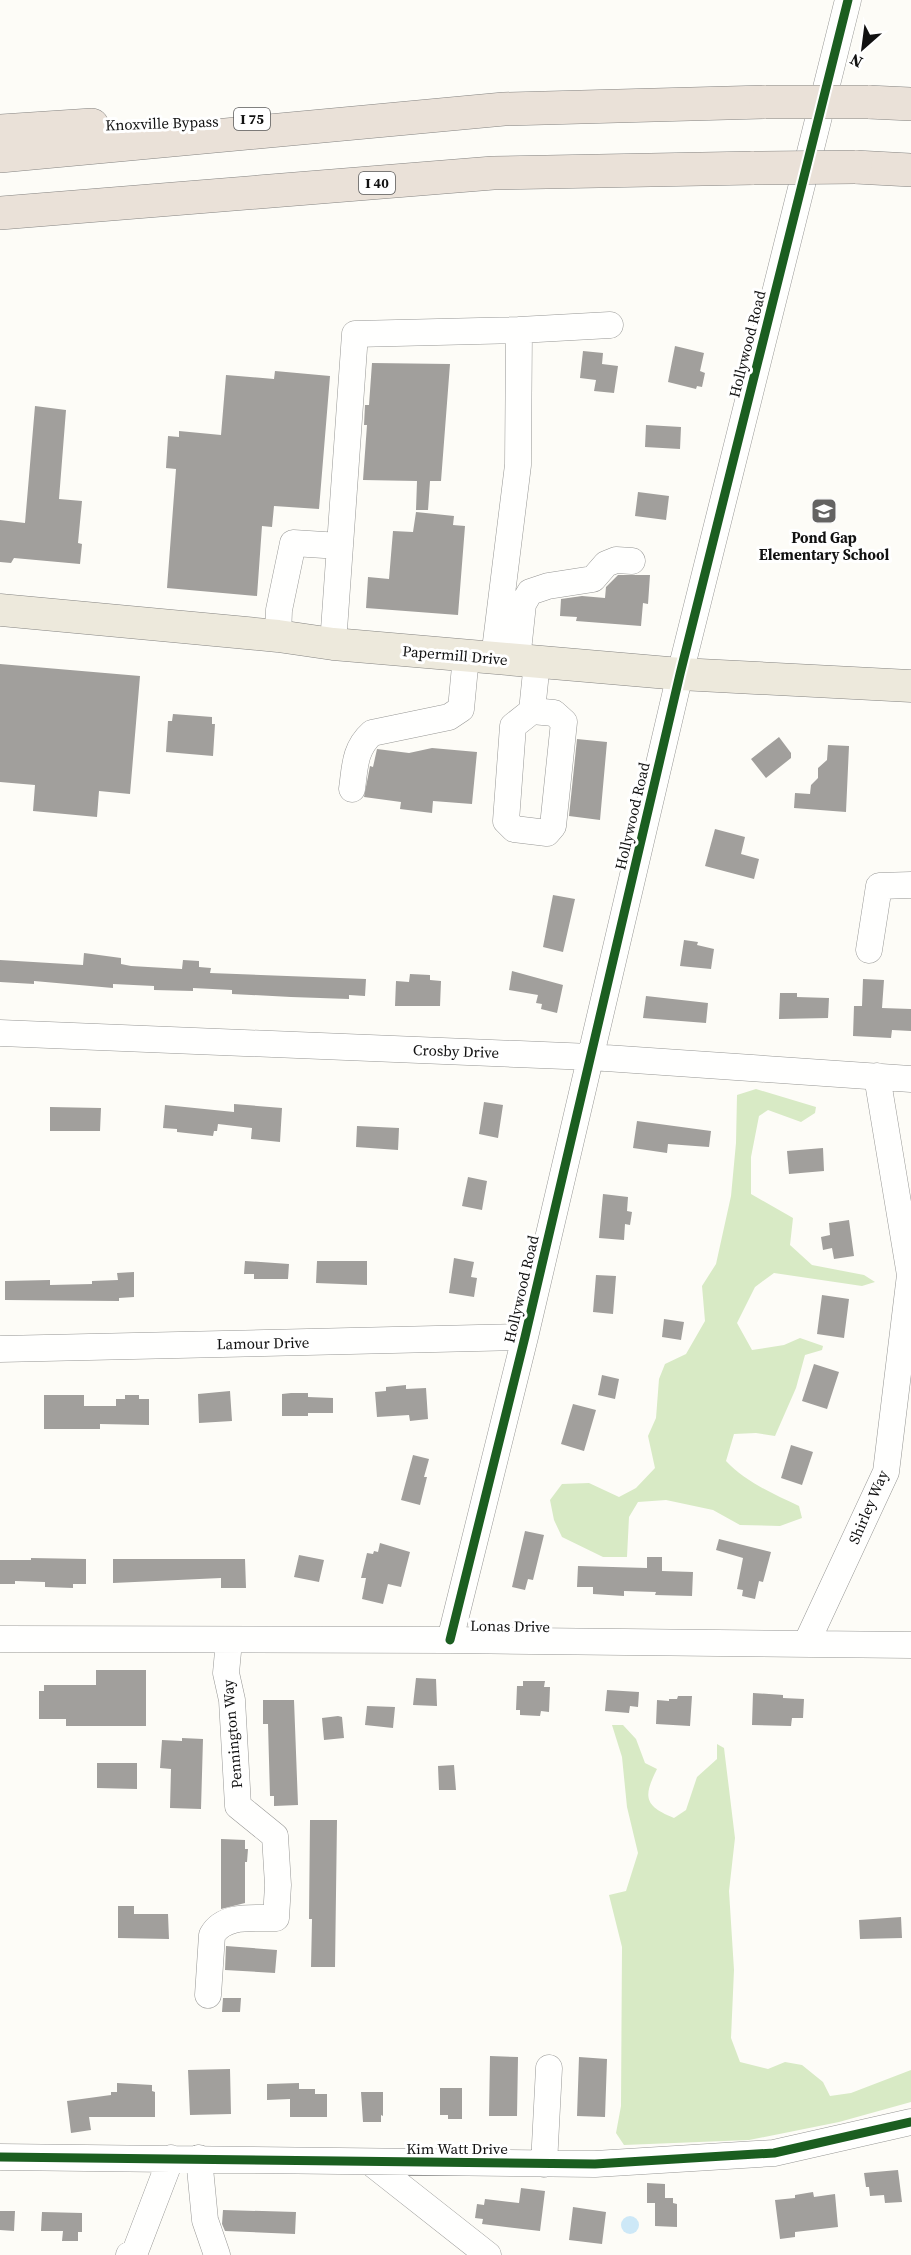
<svg xmlns="http://www.w3.org/2000/svg" width="911" height="2255" viewBox="0 0 911 2255" font-family="'Source Serif 4',serif">
	<style>
		.forest { fill: #d8eac5 }
		.water { fill: #cde8f7 }
		.building { fill: #a19f9c }
		.lines { fill: none; stroke-linecap: round; stroke-linejoin: round }
		.minor-casing { stroke: #979795; stroke-width: 27 }
		.major-casing { stroke: #858482; stroke-width: 33 }
		.highway-casing { stroke: #858482; stroke-width: 34 }
		.minor { stroke: #fffffe; stroke-width: 26 }
		.major { stroke: #ede9dc; stroke-width: 32 }
		.highway { stroke: #eae1d8; stroke-width: 33 }
		.highway-bridge-casing { stroke: #858482; stroke-width: 34; stroke-linecap: butt }
		.highway-bridge { stroke: #eae1d8; stroke-width: 33 }
		.cycleway-casing { stroke: #fff; stroke-width: 13 }
		.cycleway { stroke: #1b5e20; stroke-width: 9 }
		.labels { text-anchor: middle; dominant-baseline: central; stroke-width: 6; stroke-linejoin: round; paint-order: stroke }
		.shield { fill: #fff; stroke: #585858; stroke-width: 1.5 }
		.shield-label { font-size: 14px; font-weight: bold; fill: #111 }
		.street-label { font-size: 15px; fill: #111; stroke: #fff }
		.poi-label { font-size: 15px; font-weight: bold; fill: #111; stroke: #fff }
	</style>
	<rect width="100%" height="100%" fill="#fdfcf7"/>
	<path class="forest" d="M756 1089 816 1107 815 1113 801 1122 768 1110 759 1116 751 1157V1194L793 1218 790 1245 812 1265 864 1275 875 1282 862 1286 774 1273 755 1287 737 1323 752 1350 784 1345 800 1338 823 1346 822 1350 805 1355 796 1388 775 1436 756 1433 734 1434 726 1461C746 1482 773 1494 799 1506L802 1518 780 1526 740 1525 713 1510 666 1500 638 1502 629 1517 627 1557H603L562 1537 554 1520 550 1500 562 1484 589 1483 619 1497 636 1488 655 1468 648 1436 656 1418 659 1379 665 1364 686 1354 705 1321 702 1286 716 1264 731 1196 736 1143 737 1095Z
		M612 1725H623L636 1739 645 1763 657 1769C643 1797 644 1806 674 1818L686 1810 697 1777 717 1759V1744L724 1748 735 1838 729 1891 734 1970 731 2038 740 2062 768 2069 785 2062 802 2065 823 2082 830 2096 851 2093 911 2070V2102L839 2122 749 2140 624 2145 616 2133 621 2106 622 1947 609 1895 626 1891 638 1853 627 1807 622 1757Z"/>
	<path class="water" d="M621 2225a9 9 0 1 1 18 0a9 9 0 1 1-18 0Z"/>
	<path class="building" d="M675 346 704 353 700 371 705 373 702 387 697 386 696 389 668 382Z
		M583 351 603 353 602 364 618 366 614 393 594 391 596 380 580 378Z
		M372 363 450 364 441 481H430L428 510H416L417 481 363 480 367 425H364L365 405H369Z
		M275 371 330 376 319 509 274 506 272 527 262 526 257 596 167 588 176 469 166 468 168 436 179 437V431L221 435 226 375 274 379Z
		M35 406 66 410 59 499 82 501 78 543 82 544 80 564 14 558 11 563 0 562V520L25 523Z
		M646 425 681 427 680 449 645 447Z
		M638 492 669 496 666 520 635 516Z
		M416 512 454 516 453 525 465 526 458 615 366 608 368 577 389 579 393 531 413 532Z
		M618 575H650L648 604 643 603 641 626 576 621 577 617 560 616 561 599 582 596 605 598 606 587Z
		M0 664 140 676 130 794 99 791 97 817 33 811 35 785 0 782Z
		M173 714 212 717V724H215L213 756 166 752 168 721H172Z
		M779 737 791 753V758L766 778 751 759Z
		M577 739 607 742 600 820 569 816Z
		M828 745 849 746 846 812 794 808 795 793 810 794 811 785 818 778V768L827 760Z
		M432 748 477 752 472 804 433 801 432 813 400 809 401 802 364 797 370 766 373 767 377 749 409 753Z
		M715 829 745 837 741 854 759 859 754 879 705 866Z
		M553 895 575 899 563 952 543 947Z
		M684 940 698 942 697 945 714 949 711 969 680 966Z
		M84 953 121 958V964L131 966 182 969 183 960 199 961V967L211 968 210 973 366 979 365 996 349 995V999L291 997 232 994V990L193 988V991L154 990V986L113 984V988L34 981V984L0 982V960L83 965Z
		M512 971 563 985 557 1013 541 1009 542 1004 536 1003 538 995 509 990Z
		M410 974 430 975V980L441 981 440 1006H395L396 981 409 982Z
		M863 979 884 980 882 1008 911 1009V1031L892 1030 891 1038 853 1036 854 1006H862Z
		M780 993H797V997L829 998 828 1018 779 1019Z
		M646 996 708 1003 706 1023 643 1018Z
		M484 1102 503 1105 498 1138 479 1134Z
		M234 1104 282 1108 280 1142 251 1139 252 1128 218 1124 217 1131H214L213 1136 177 1132V1129L163 1128 165 1105 234 1112Z
		M50 1107 101 1108 100 1131H50Z
		M637 1121 711 1131 709 1147 668 1144 667 1153 633 1148Z
		M357 1126 399 1128 398 1150 356 1147Z
		M823 1148 824 1171 789 1174 787 1151Z
		M468 1177 487 1181 482 1210 462 1206Z
		M603 1194 628 1197 627 1211 632 1212 630 1225 625 1224 624 1240 599 1238Z
		M849 1220 854 1256 834 1259 832 1248 823 1250 821 1237 830 1235 829 1223Z
		M454 1258 474 1262 471 1277 477 1278 474 1297 449 1293Z
		M245 1261 289 1264 288 1279H254V1274H244Z
		M317 1261H367V1285L316 1283Z
		M134 1272V1297L119 1298V1301L5 1300V1281L50 1280V1285L92 1284V1281L118 1280 117 1273Z
		M596 1275 616 1276 613 1314 593 1312Z
		M822 1295 849 1299 844 1338 817 1334Z
		M664 1319 684 1322 681 1340 662 1337Z
		M814 1364 839 1372 827 1409 802 1401Z
		M602 1375 619 1379 615 1399 598 1395Z
		M406 1385V1389L426 1388 428 1419 410 1421 409 1415 377 1417 375 1392 386 1391V1387Z
		M230 1391 232 1421 199 1423 198 1394Z
		M291 1393H308V1397L333 1398V1413H308V1416H282V1394Z
		M44 1395H84V1406H116V1399H125V1395H139V1399H149V1425L100 1424V1429H44Z
		M573 1404 596 1410 584 1451 561 1444Z
		M791 1445 813 1452 802 1485 781 1478Z
		M413 1455 429 1459 424 1477H427L420 1505 401 1500Z
		M525 1531 544 1535 533 1580 528 1579 525 1590 512 1587Z
		M719 1539 771 1552 763 1582 759 1581 755 1599 742 1596 743 1590 737 1589 743 1558 716 1550Z
		M380 1543 410 1552 401 1587 388 1584 383 1604 362 1599 366 1578H361L367 1553 373 1554 374 1551 378 1552Z
		M299 1555 324 1560 319 1582 294 1577Z
		M647 1557H662V1571L693 1572 692 1596 655 1595 656 1592 624 1591V1596L593 1594V1587H577L578 1566 647 1568Z
		M31 1558 86 1559V1584H73V1588L45 1587V1582L15 1581V1584H0V1560H31Z
		M113 1559H245L246 1588H221V1578L113 1583Z
		M96 1670H146V1726H66V1719H39V1691H44V1685H96Z
		M416 1678 436 1679 437 1706 413 1705Z
		M523 1681H545L544 1687H550L549 1712 541 1711 540 1716 520 1715V1710H516L517 1686H523Z
		M607 1690 639 1692 638 1707 630 1706 629 1713 605 1711Z
		M753 1693 783 1695V1698L804 1699 803 1718H792L791 1726 752 1725Z
		M678 1696H692L690 1726 656 1724 657 1700 669 1701V1699H677Z
		M263 1700H294L298 1805 274 1806V1796H270L268 1724H263Z
		M367 1706 395 1707 393 1728 365 1725Z
		M338 1716 342 1717 344 1738 324 1740 322 1718Z
		M182 1738 203 1739 201 1809 170 1808 171 1769 160 1768 162 1740 182 1741Z
		M97 1763H137V1789L97 1788Z
		M454 1765 456 1790H439L438 1766Z
		M310 1820H337L335 1967H311L312 1919H309Z
		M221 1839 245 1840V1849H248L247 1862H245V1903L221 1909Z
		M118 1906H134V1914H168L169 1939 118 1938Z
		M901 1917 902 1938 860 1939 859 1920Z
		M226 1946 277 1950 275 1973 225 1970Z
		M223 1998H241L240 2012H222Z
		M490 2056 518 2057 517 2116H489Z
		M579 2057 607 2059 605 2117 577 2116Z
		M230 2069 231 2114 190 2115 188 2070Z
		M117 2083 152 2085V2091L155 2092V2117H89L91 2130 71 2133 67 2101 111 2095V2092H117Z
		M299 2083V2089H315V2094H327V2117H290V2099L267 2100V2084Z
		M440 2088H462V2119H448V2115H440Z
		M361 2092H383V2116L381 2115V2122H363Z
		M898 2170 902 2202 885 2203 884 2195 870 2196 869 2187H866L864 2173Z
		M647 2183 665 2184V2198H673V2203L677 2204V2227L655 2226V2203H647Z
		M521 2188 545 2191 540 2231 482 2224 483 2219 475 2218 477 2204 484 2205 485 2199 519 2203Z
		M813 2192 814 2197 835 2194 838 2227 795 2232V2237L780 2239 775 2200 795 2198V2195Z
		M573 2207 606 2212 602 2244 569 2240Z
		M223 2210 296 2212 295 2234 225 2231 222 2224Z
		M0 2211H15L14 2231 0 2230Z
		M42 2212 82 2213V2232H78V2241H62L63 2231H41Z"/>
	<g class="lines">
		<g class="minor-casing">
			<path id="minor" d="M519 330 610 325
				M278 636 279 610 293 543 340 546
				M333 644 355 334 519 330 518 465 494 658
				M517 660 523 604 530 592 548 586 593 579 606 564 616 560 632 561
				M532 711 554 713 564 722 553 826 547 833 514 829 506 821 513 726 532 711 537 662
				M352 789C355 768 354 749 372 733L449 717 461 709 466 656
				M869 950 879 886 911 885
				M0 1033 591 1057 911 1079
				M0 1349 525 1337
				M0 1639 450 1640 911 1645
				M450 1640 525 1337 680 674 848 0
				M806 1644 886 1472 910 1275 877 1076
				M208 1995 212 1935C225 1913 255 1919 276 1918L278 1885 275 1836 238 1806 232 1700 226 1673 229 1641
				M0 2157 595 2164 774 2153 911 2122
				M199 2158 205 2220 217 2255
				M370 2162 488 2255
				M544 2164 549 2068
				M129 2255 135 2252 171 2158"/>
		</g>
		<g class="major-casing">
			<path id="major" d="M0 610 278 636 333 644 680 674 911 686"/>
		</g>
		<g class="highway-casing">
			<path id="highway" d="M868 102 911 104
				M0 131 92 125
				M0 156 504 109 766 102
				M855 167 911 170
				M0 213 493 173 754 168"/>
		</g>
		<use href="#minor" class="minor"/>
		<use href="#major" class="major"/>
		<use href="#highway" class="highway"/>
		<g class="highway-bridge-casing">
			<path id="highway-bridge" d="M766 102H868
				M754 168 855 167"/>
		</g>
		<use href="#highway-bridge" class="highway-bridge"/>
		<g class="cycleway-casing">
			<path id="cycleway" d="M450 1640 525 1337 680 674 848 0
				M0 2157 595 2164 774 2153 911 2122"/>
		</g>
		<use href="#cycleway" class="cycleway"/>
	</g>
	<defs>
		<g id="school-square" transform="scale(1.35)"><rect x="-9" y="-9" width="18" height="18" rx="4" fill="#646362" stroke="#fff"/><path d="M0-5L7-2L0 1L-7-2ZM-4 1L0 2.5L4 1V4Q0 6-4 4Z" fill="#fff"/></g>
	</defs>
	<g fill-rule="evenodd">
		<use href="#school-square" x="824" y="511"/>
	</g>
	<g class="labels">
		<g class="shield">
			<rect x="234" y="108" width="36" height="22" rx="4.5"/>
			<rect x="359" y="172" width="36" height="22" rx="4.5"/>
		</g>
		<g class="shield-label">
			<text x="252" y="119">I 75</text>
			<text x="377" y="183">I 40</text>
		</g>
		<g class="street-label">
			<text transform="translate(162 123) rotate(-2)">Knoxville Bypass</text>
			<text transform="translate(747 344) rotate(-76)">Hollywood Road</text>
			<text transform="translate(455 655) rotate(5)">Papermill Drive</text>
			<text transform="translate(632 816) rotate(-77)">Hollywood Road</text>
			<text transform="translate(456 1051) rotate(2)">Crosby Drive</text>
			<text transform="translate(521 1289) rotate(-77)">Hollywood Road</text>
			<text transform="translate(263 1343) rotate(-1)">Lamour Drive</text>
			<text transform="translate(868 1507) rotate(-67)">Shirley Way</text>
			<text transform="translate(510 1626) rotate(1)">Lonas Drive</text>
			<text transform="translate(232 1734) rotate(-95)">Pennington Way</text>
			<text x="457" y="2148">Kim Watt Drive</text>
		</g>
		<g class="poi-label">
			<text x="824" y="537">Pond Gap<tspan x="824" dy="17">Elementary School</tspan></text>
		</g>
	</g>
	<g transform="translate(863 48) rotate(208)" stroke="#ffffff" stroke-width="4.5" paint-order="stroke">
	<path d="M0-4.5L10 22L0 15L-10 22Z" fill="#111111"/>
	<text y="-9" font-size="16" font-weight="bold" text-anchor="middle" fill="#111111">N</text>
	</g>
</svg>
